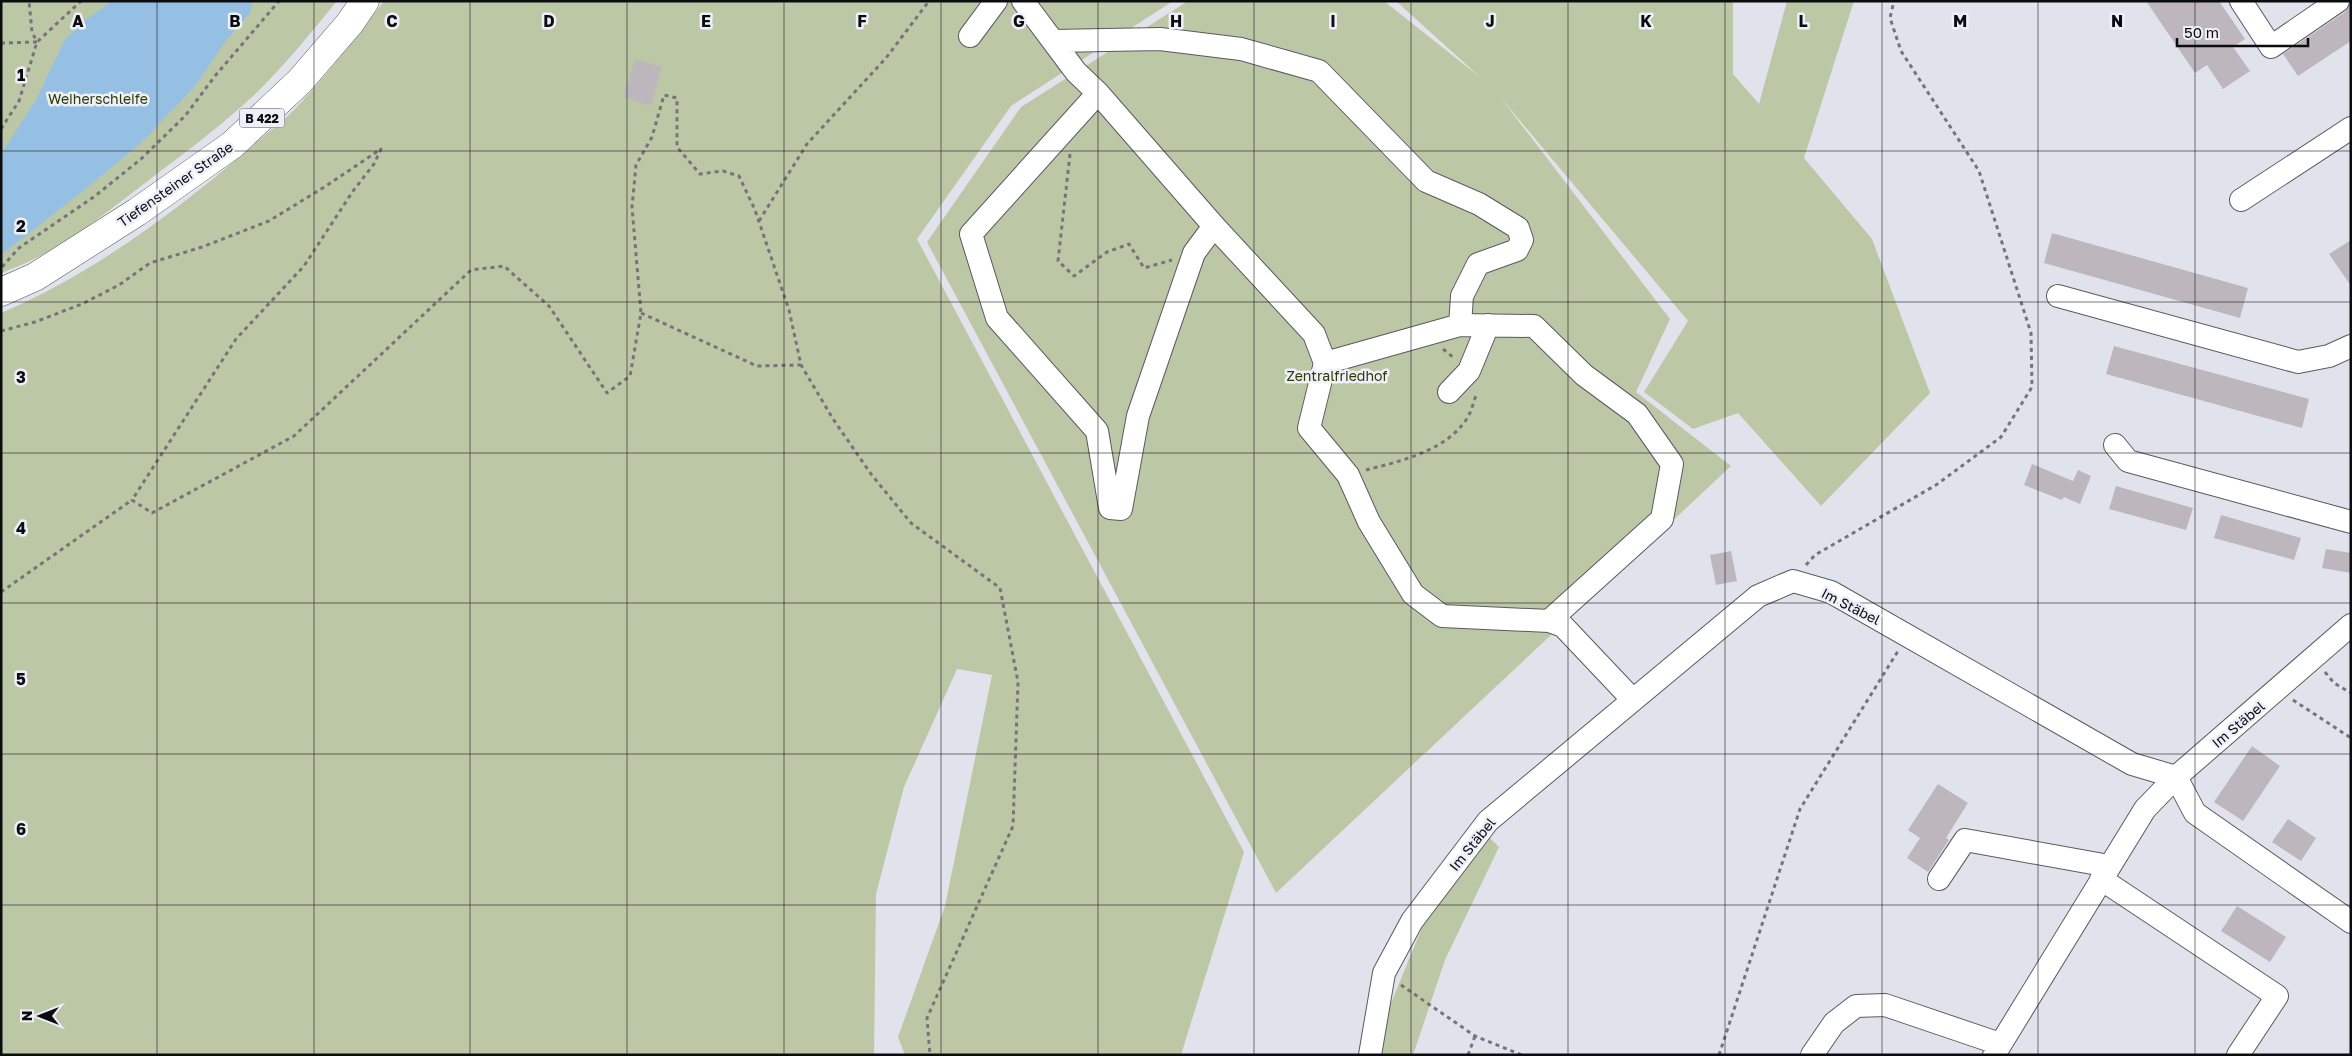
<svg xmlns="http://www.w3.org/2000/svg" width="2352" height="1056" viewBox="0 0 2352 1056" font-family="'Golos Text',sans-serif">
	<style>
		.green { fill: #bcc8a5 }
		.water { fill: #96c0e3 }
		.building { fill: #beb6bd }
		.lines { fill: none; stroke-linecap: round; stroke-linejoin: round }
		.minor-casing { stroke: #595a62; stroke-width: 24 }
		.major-casing { stroke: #595a62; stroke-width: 29 }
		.path { stroke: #74757b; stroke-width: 3; stroke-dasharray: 4 4; stroke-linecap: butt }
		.minor { stroke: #fff; stroke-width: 22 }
		.major { stroke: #fff; stroke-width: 28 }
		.grid { fill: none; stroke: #0b0c0f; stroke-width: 1; stroke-opacity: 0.55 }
		.labels { text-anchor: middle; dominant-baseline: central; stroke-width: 5; stroke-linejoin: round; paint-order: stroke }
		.shield { fill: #eef0f9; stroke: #4f5055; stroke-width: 1 }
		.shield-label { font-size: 12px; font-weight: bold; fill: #0b0c0f }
		.park-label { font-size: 14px; fill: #2d3a02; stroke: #eef0f9 }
		.street-label { font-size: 14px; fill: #0b0c0f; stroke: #eef0f9 }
		.grid-label { font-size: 16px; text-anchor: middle; font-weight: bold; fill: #0b0c0f; stroke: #eef0f9; stroke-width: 5; stroke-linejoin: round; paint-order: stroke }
	</style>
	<rect width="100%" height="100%" fill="#e1e3ec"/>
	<path class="green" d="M1 1H337C310 34 282 69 251 98 215 131 175 160 136 190 90 225 57 253 1 273Z
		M384 1H1173L1011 106 917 239 1244 852 1181 1055H905L898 1037 945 906 992 675 957 669 904 787 876 894 874 1055H1V313C90 275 173 214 246 151 262 137 280 124 295 109 327 75 355 38 384 1Z
		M1188 1H1384L1481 78 1396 1H1733V74L1759 104 1787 1H1854L1804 158 1872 239 1930 393 1821 506 1738 413 1693 429 1644 392 1688 321 1501 98 1670 319 1636 392 1731 466 1276 893 927 242 1021 107Z
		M1488 836 1499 847 1445 960 1413 1055H1378L1391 1003 1426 918Z"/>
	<path class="water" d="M112 1H253L250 13 228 38 195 86 142 142 83 191 1 255V154L37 98 64 41 84 21Z"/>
	<path class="building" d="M2146 1H2219L2245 39 2233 47 2250 71 2223 89 2207 65 2195 73Z
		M2351 2V41L2298 76 2283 54 2345 12Z
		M635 59 662 67 651 106 623 97Z
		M2052 233 2248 288 2240 318 2044 263Z
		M2351 240V286L2329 254Z
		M2114 346 2309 399 2302 428 2106 374Z
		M2032 464 2073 481 2078 470 2091 476 2080 504 2064 497 2062 500 2024 485Z
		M2116 486 2193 508 2186 530 2109 509Z
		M2221 515 2301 538 2294 560 2214 538Z
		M2326 549 2351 553V573L2322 568Z
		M1731 551 1737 581 1716 585 1710 555Z
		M2252 746 2280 766 2243 821 2214 802Z
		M1938 784 1968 803 1946 838 1949 840 1928 872 1907 858 1920 838 1908 830Z
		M2288 819 2316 838 2301 861 2272 842Z
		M2237 906 2286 937 2270 962 2221 931Z"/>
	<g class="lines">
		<g class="minor-casing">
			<path id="minor" d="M1023 1 1076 72 1098 93 1214 226 1314 334 1325 363 1309 428 1348 475 1369 522 1413 594 1442 616 1549 621 1563 626 1633 700
				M2241 1 2271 47 2338 1
				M970 36 996 1
				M1053 41 1160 39 1241 49 1319 71 1426 181 1479 204 1518 228 1522 240 1517 250 1478 264 1462 296 1460 325
				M1098 93 971 234 997 318 1097 431 1110 508 1121 509 1138 416 1194 253 1214 226
				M2241 200 2351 128
				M2058 296 2298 362 2329 356 2351 346
				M1325 363 1460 325 1534 326 1584 375 1637 414 1672 464 1662 519 1549 621
				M1449 392 1469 371 1488 325
				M2115 445 2128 461 2351 522
				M1939 879 1965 840 2109 866
				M2101 879 2277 996 2238 1055
				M1370 1055 1384 973 1412 921 1488 821 1758 596 1793 581 1831 592 2132 764 2176 777 2351 625
				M1812 1055 1834 1023 1856 1006 1885 1005 2000 1044
				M1994 1055 2145 809 2176 777 2195 813 2351 922"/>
		</g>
		<g class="major-casing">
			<path id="major" d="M1 292 35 277 137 212 232 145 300 81 350 23 365 1"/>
		</g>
		<path class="path" d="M1 43 37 42 32 32 29 1
			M1 129 19 101 37 42 81 1
			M1070 154 1058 261 1074 276 1107 252 1129 244 1144 268 1172 260
			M759 221 807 144 886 58 929 1
			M2 267 19 248 95 196 141 159 185 116 215 76 279 1
			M641 313 757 366 801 365
			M1 331 35 322 82 304 119 285 150 263 202 247 269 221 326 186 381 149 374 164 353 191 304 266 236 339 132 500 152 513 294 436 471 270 504 266 549 306 607 393 630 376 641 313 632 207 636 165 652 137 664 95 677 98V147L700 174 723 171 739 176 755 210 789 310 801 365 833 419 871 474 911 523 1000 588 1018 682 1013 826 927 1018 930 1055
			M1443 349 1454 358
			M1366 470C1401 461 1450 450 1469 415 1472 409 1474 400 1477 393
			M1806 565 1815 555 1936 485 2001 437 2032 387 2031 333 1979 171 1901 51 1890 18 1894 1
			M1 592 132 500
			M2325 672 2334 683 2351 693
			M2293 700 2351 738
			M1401 985 1475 1036 1522 1055
			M1468 1055 1475 1036
			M1719 1055 1800 809 1898 651"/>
		<use href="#minor" class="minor"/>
		<use href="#major" class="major"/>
	</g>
	<path class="grid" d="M157 1V1055M314 1V1055M470 1V1055M627 1V1055M784 1V1055M941 1V1055M1098 1V1055M1254 1V1055M1411 1V1055M1568 1V1055M1725 1V1055M1882 1V1055M2038 1V1055M2195 1V1055M1 151H2351M1 302H2351M1 453H2351M1 603H2351M1 754H2351M1 905H2351"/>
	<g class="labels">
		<rect class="shield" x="239.5" y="108.5" width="45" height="19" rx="4"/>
		<g class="shield-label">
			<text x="262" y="118">B 422</text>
		</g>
		<g class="park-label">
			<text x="98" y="98">Weiherschleife</text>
			<text x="1337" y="375">Zentralfriedhof</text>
		</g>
		<g class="street-label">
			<text transform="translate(175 184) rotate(-35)">Tiefensteiner Straße</text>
			<text transform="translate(1851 606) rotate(27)">Im Stäbel</text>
			<text transform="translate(2238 724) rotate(-40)">Im Stäbel</text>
			<text transform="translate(1472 844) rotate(-51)">Im Stäbel</text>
		</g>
	</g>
	<g class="grid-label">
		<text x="78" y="27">A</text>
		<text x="235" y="27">B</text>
		<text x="392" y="27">C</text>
		<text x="549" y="27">D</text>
		<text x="706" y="27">E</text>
		<text x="862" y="27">F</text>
		<text x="1019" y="27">G</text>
		<text x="1176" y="27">H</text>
		<text x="1333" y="27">I</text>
		<text x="1490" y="27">J</text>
		<text x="1646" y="27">K</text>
		<text x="1803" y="27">L</text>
		<text x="1960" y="27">M</text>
		<text x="2117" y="27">N</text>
		<text x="21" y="81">1</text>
		<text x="21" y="232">2</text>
		<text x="21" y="383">3</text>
		<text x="21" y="534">4</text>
		<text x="21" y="685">5</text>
		<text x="21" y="835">6</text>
	</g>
	<rect width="2352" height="1056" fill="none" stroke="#0b0c0f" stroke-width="5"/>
	<g transform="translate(40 1016) rotate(270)" stroke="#eef0f9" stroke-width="4" paint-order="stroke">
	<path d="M0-4L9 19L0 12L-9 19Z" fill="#0b0c0f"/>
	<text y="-8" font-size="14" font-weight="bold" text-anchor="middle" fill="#0b0c0f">N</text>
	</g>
	<path d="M2177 38v8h131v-8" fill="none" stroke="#0b0c0f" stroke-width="2.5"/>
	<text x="2184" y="38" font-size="15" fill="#0b0c0f" stroke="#eef0f9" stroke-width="4" paint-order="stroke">50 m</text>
</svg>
